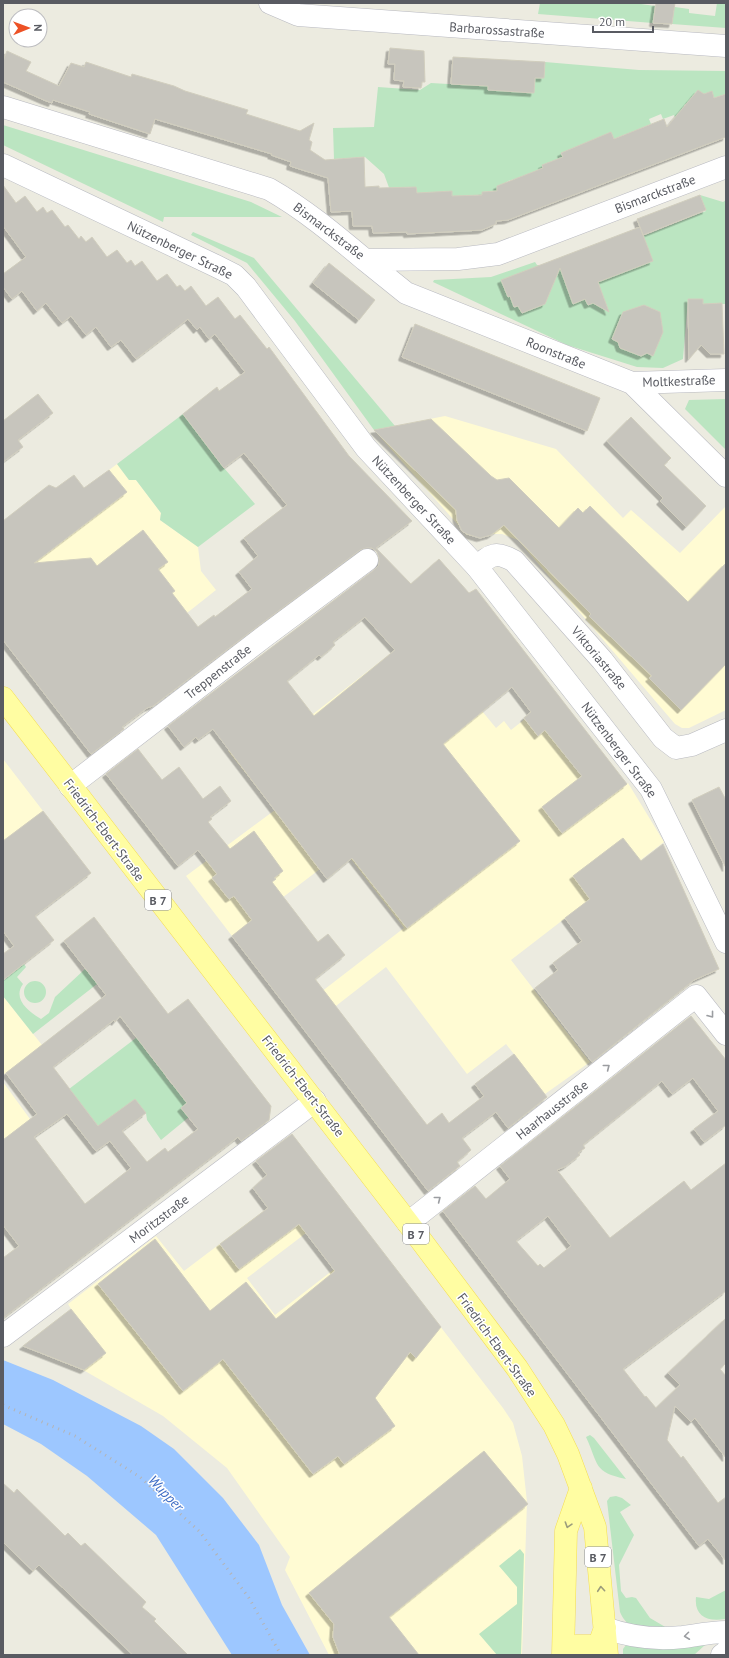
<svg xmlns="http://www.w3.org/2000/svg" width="729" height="1658" viewBox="0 0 729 1658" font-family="'PT Sans',sans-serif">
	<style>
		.commercial { fill: #fffbd3 }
		.green { fill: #bbe5c1 }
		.water { fill: #9dc7ff }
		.building { fill: #c7c5bd; stroke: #d1cebe; fill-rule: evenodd; filter: url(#shadow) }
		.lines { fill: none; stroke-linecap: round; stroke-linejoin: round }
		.street-casing { stroke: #b8b9c0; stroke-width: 23 }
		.secondary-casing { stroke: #b9bbc2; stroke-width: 23 }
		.primary-casing { stroke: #f5de51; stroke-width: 23 }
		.street { stroke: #fff; stroke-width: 22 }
		.secondary { stroke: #fff; stroke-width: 22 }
		.primary { stroke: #fffda2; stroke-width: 22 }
		.rail { stroke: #b4b4b5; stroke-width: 3; stroke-dasharray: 1 5; stroke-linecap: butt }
		.oneway { stroke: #9b9da1 }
		.oneway2 { stroke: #9b9c7c }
		.labels { text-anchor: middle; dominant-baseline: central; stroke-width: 3; stroke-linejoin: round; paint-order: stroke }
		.shield { fill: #fff; stroke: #8b8c91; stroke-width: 1 }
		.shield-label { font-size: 12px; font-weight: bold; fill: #595b62 }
		.street-label { font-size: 13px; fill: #595b62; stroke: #fff }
		.water-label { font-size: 14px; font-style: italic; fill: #3d6cc5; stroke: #fff }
	</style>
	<defs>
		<filter id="shadow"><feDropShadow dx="-3.5" dy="3.5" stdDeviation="0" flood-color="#0004"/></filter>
	</defs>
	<rect width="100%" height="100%" fill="#ecebe0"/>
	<path class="commercial" d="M445 416 556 449 623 518 631 510 680 553 726 506V710L689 728H682L675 724 518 540 502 534H493L479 537 467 535 374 430Z
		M117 464 129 480H136L161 513 160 520 198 547 201 571 216 590 187 613 182 642 3 551Z
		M409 639 482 711 496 728 504 721 511 730 525 719 538 735 545 730 602 803 628 783 664 842 511 960 590 1062 545 1094 506 1044 467 1074 386 967 305 1030 321 992 404 928 351 859 327 877 320 869 232 936 186 876 275 810 228 751 298 696 313 714Z
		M3 759 63 837 3 883Z
		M3 996 42 1045 3 1075Z
		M3 1082 30 1119 3 1140Z
		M278 1200 314 1227 247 1278 275 1315 373 1239 503 1408 513 1423 522 1456 527 1502 522 1655H329L285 1570 290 1557 227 1468 163 1416 85 1371 23 1346 71 1309 68 1304 156 1236 184 1271Z"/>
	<path class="green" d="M540 3H634L655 6 653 23 538 14Z
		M658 3H675V7L689 9V13L715 16 717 3H726V28L672 24 674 7Z
		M545 62 639 70 726 71V94L714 98 711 92 703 95 696 92 694 95 695 100 684 105 688 115 676 120 674 115 663 119 661 114 649 119 651 124 639 129 640 134 628 139 626 134 614 139 611 133 561 153 563 158 544 170 508 181 497 191 482 192V195H474V198L417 202 416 187H405L391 193 384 174 365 157 334 159 333 128 374 127 378 87 420 90 431 83 465 85 488 81V90L533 93 535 78H544Z
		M3 125 251 202 282 217H164L163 222 3 145Z
		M700 195 723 202 726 200V304H703V299H688L683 359 663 368 637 367 567 345 433 282 434 280 491 277 535 262 537 265 560 269 706 211Z
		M193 232 254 258 395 426 374 430 295 321 247 263 191 235Z
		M726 399V450L685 409 689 400Z
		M183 414 224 468 255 504 198 547 160 520 161 513 136 480H129L117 464Z
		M24 964 26 967 17 977 23 984C12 999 29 1012 41 1019L49 1013 55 997 85 969 91 976 102 968 105 972 97 984 33 1034 3 996V981Z
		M24 992a11 11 0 1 1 22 0a11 11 0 1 1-22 0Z
		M157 1022 164 1032 144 1048 158 1066 178 1050 186 1059 165 1076 172 1085 192 1069 207 1088 181 1108 189 1117 161 1140 147 1120 146 1113 98 1126 69 1089Z
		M590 1435 594 1438 626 1479C593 1472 599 1465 586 1437Z
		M616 1496 622 1498 631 1505 620 1512 634 1535 619 1565 621 1591 626 1598 632 1597 636 1598 650 1618 667 1628C647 1628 629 1634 620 1612L607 1501 610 1497Z
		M520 1549 524 1554 521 1655H497L479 1634 517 1604V1587L499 1566Z
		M726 1590 725 1619C707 1622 694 1616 696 1597L709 1599Z
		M702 1641 705 1645 694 1655H623V1649L626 1645Z"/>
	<path class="water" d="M3 1360 53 1380 141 1426 174 1449 223 1498 259 1545 282 1605 310 1655H232L156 1535 87 1476 41 1444 3 1424Z"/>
	<path class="building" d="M656 3H675L672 24 653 23Z
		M390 48 424 51 425 82H422L421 88 403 87 404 81 394 80 395 64H388Z
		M7 51 31 62 26 71 59 86 71 63 84 67 86 62 131 77 132 74 174 86 185 91 248 110 246 114 300 131 314 123 309 140 312 142 310 150 325 160 364 157 365 187 379 186V188L416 187 417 193 452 191V196L482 195V192L497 191V186L543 168 542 165 563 157 561 153 611 132 614 139 664 119 667 127 698 90 704 94 712 91 714 98 726 94V137L508 220 496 221V224L482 230 407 234V232L373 233 372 226H353L352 211 331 212 328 178 290 166 291 162 271 155 272 154 155 119 150 134 89 114 90 112 53 100 52 103 44 100 3 82V61Z
		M453 57 545 62 544 78H535L534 93 488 90V86L451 84Z
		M3 185 16 203 25 196 37 212 43 207 47 213 52 210 65 227 68 225 79 239 81 236 86 242 92 237 107 257 117 250 127 263 131 260 135 266 142 261 157 281 167 274 177 287 180 285 185 291 191 286 206 306 218 297 235 319 240 315 267 349 269 347 349 456 412 521 376 548 411 584 439 559 469 593 476 589 627 784 562 833 542 807 582 776 545 730 538 736 524 718 531 712 512 687 443 744 520 841 407 928 352 858 327 879 213 729 198 740 196 737 184 747 168 726 374 570 379 565V558L377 552 372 548H366L360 550 258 626 153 706 147 708 122 727 124 729 91 754 3 640V521L49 485 56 488 74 475 84 488 109 470 127 492 34 563 91 558 97 566 143 530 168 562 158 569 175 591 172 593 198 627 214 615 215 617 252 589 239 572 258 556 244 538 287 505 244 453 224 468 183 414 217 387 219 391 245 372 215 334 209 339 200 327 197 330 188 319 136 359 121 340 111 347 96 327 86 335 71 316 62 323 46 303 37 311 22 291 12 299 3 287V274L26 257 3 226ZM365 617 395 650 314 716 287 681 319 655 321 657 335 645 333 642Z
		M700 195 706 210 643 235 637 219Z
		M640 227 653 261 598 282 609 312 593 303 588 305 585 299 573 304 560 268 545 304 522 313 518 306 514 307 510 296 508 297 501 280Z
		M329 263 375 300 359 320 313 283Z
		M688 299H703V304L722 303 724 354H710L701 345 689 359Z
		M644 305 660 312 663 332 653 356 647 353 641 356 620 348 618 342 612 339 623 312Z
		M415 324 600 398 587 431 402 357Z
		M38 394 53 413 18 440 23 447 3 462V421Z
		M631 417 671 458 664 465 706 506 686 527 660 501 663 498 607 441Z
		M431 419 491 476 497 480 509 478 559 528 578 508 583 513 590 506 688 602 726 563V664L681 710 649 678 652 676 589 616 591 614 504 525 491 535 480 538 467 534 462 531 457 520 456 510 374 430Z
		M138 749 162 780 179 767 203 799 220 786 231 801 210 817 212 819 208 822 230 849 254 831 283 871 274 878 276 879 272 882 318 942 328 934 345 955 315 979 427 1125 442 1113 449 1123 484 1096 475 1084 514 1054 547 1097 508 1128 496 1112 462 1138 471 1150 457 1162 460 1166 428 1191 232 936 252 920 234 896 229 899 212 878 217 874 198 850 178 866 106 774Z
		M719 787 726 800V868L692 800Z
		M43 811 91 873 35 916 54 940 3 980V954L14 946 3 931V841Z
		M623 838 641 861 663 844 719 969 694 980 592 1062 535 988 558 970 553 963 582 941 565 918 590 899 573 876Z
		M94 917 168 1014 188 999 271 1106 269 1120 241 1141 238 1137 3 1318V1258L19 1246 3 1225V1140L37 1114 6 1073 106 995 64 941ZM120 1016 187 1103 181 1108 198 1129 168 1152 165 1148 147 1162 122 1131 146 1113 135 1099 98 1126 53 1067 114 1020 115 1022ZM67 1114 96 1151 110 1141 131 1168 85 1204 34 1137Z
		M691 1016 726 1060V1125L704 1142 694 1129 718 1111 693 1078 672 1094 662 1081 583 1145 585 1148 578 1153 580 1155 566 1166 557 1170 610 1238 684 1181 691 1190 726 1163V1291L623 1369 645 1397 646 1396 656 1408 680 1385 668 1373 726 1318V1363L720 1369 726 1376V1458L695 1418 691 1422 675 1406 667 1440 681 1458 683 1456 718 1503 726 1497V1561L708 1539 699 1546 443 1211 475 1186 486 1199 510 1179 500 1166ZM548 1216 571 1246 544 1268 540 1264 538 1266 516 1241Z
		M292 1134 441 1327 416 1358 410 1352 375 1398 395 1426 344 1464 338 1456 313 1474 223 1359 183 1391 98 1284 155 1239 210 1311 246 1282 276 1319 335 1271 299 1224 239 1269 220 1244 268 1208 253 1188 267 1175 256 1161Z
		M71 1309 106 1353 84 1370 23 1346Z
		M484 1451 528 1504 389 1617 419 1655H340L333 1637 334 1624 309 1593Z
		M3 1483 14 1493 17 1489 65 1536 68 1533 81 1546 85 1543 146 1602 142 1607 156 1619 154 1621 188 1655H133L39 1565 33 1571 3 1542Z"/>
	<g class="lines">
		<g class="street-casing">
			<path id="street" d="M270 3 298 15 726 46
				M3 107 269 189C304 209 334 234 365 260L458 259 498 254 726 167
				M365 260 406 293 632 383 726 476
				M632 383 726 380
				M477 567C491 554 496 551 514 561L602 660 663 738 676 748 692 745 726 730
				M70 786 265 636 367 560
				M408 1223 696 996 726 1034
				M3 1336 315 1101"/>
		</g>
		<g class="secondary-casing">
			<path id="secondary" d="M3 165 216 266 234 275 246 287 366 448 477 567 651 789 726 942
				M605 1628C630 1637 656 1640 683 1637 697 1635 712 1632 726 1632
				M722 1655 726 1652"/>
		</g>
		<g class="primary-casing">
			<path id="primary" d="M3 698 408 1223 517 1368 554 1425 568 1454 595 1527 607 1655
				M576 1646H595L600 1642 605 1628
				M563 1655 566 1531 581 1488"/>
		</g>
		<use href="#street" class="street"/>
		<use href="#secondary" class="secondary"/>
		<use href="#primary" class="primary"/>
		<path class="rail" d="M3 1405 75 1436 140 1477 200 1532 249 1598 281 1655"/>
	</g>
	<defs><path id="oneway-chevron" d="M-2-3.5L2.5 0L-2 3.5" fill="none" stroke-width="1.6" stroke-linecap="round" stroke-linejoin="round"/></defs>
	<g class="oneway">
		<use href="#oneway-chevron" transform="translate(711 1015) rotate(52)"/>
		<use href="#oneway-chevron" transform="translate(607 1067) rotate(-38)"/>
		<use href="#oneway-chevron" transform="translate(438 1199) rotate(-38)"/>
		<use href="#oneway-chevron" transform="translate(687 1636) rotate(173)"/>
	</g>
	<g class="oneway2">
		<use href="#oneway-chevron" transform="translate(568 1525) rotate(108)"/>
		<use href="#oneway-chevron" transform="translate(601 1589) rotate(-95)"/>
	</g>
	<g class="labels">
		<g class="shield">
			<rect x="145" y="890" width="26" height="20" rx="3"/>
			<rect x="403" y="1224" width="26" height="20" rx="3"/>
			<rect x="585" y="1547" width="26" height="20" rx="3"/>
		</g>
		<g class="shield-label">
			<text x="158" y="900">B 7</text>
			<text x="416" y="1234">B 7</text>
			<text x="598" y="1557">B 7</text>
		</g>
		<g class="street-label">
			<text transform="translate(497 30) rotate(4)">Barbarossastraße</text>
			<text transform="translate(655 194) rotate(-21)">Bismarckstraße</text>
			<text transform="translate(329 231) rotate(37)">Bismarckstraße</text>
			<text transform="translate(180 250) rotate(26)">Nützenberger Straße</text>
			<text transform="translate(556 353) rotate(22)">Roonstraße</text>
			<text transform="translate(679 381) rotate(-2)">Moltkestraße</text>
			<text transform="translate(414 500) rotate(47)">Nützenberger Straße</text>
			<text transform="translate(599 658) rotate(50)">Viktoriastraße</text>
			<text transform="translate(218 672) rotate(-38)">Treppenstraße</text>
			<text transform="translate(619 750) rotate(53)">Nützenberger Straße</text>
			<text transform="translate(104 830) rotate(53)">Friedrich-Ebert-Straße</text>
			<text transform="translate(303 1086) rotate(52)">Friedrich-Ebert-Straße</text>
			<text transform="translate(552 1110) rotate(-38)">Haarhausstraße</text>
			<text transform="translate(159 1219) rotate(-37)">Moritzstraße</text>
			<text transform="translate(497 1345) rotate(54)">Friedrich-Ebert-Straße</text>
		</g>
		<g class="water-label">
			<text transform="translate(166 1493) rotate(46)">Wupper</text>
		</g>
	</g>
	<rect width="729" height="1658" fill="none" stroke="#595b62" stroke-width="8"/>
	<g transform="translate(28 28) rotate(89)"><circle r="19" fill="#ffffff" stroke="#bdbdc0"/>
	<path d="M0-3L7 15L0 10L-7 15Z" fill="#ed5125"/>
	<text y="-6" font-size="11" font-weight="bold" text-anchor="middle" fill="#595b62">N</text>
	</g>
	<path d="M593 26v6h60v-6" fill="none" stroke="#595b62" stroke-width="2"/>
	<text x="599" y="26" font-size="12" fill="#595b62" stroke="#ffffff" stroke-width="3" paint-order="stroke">20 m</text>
</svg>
